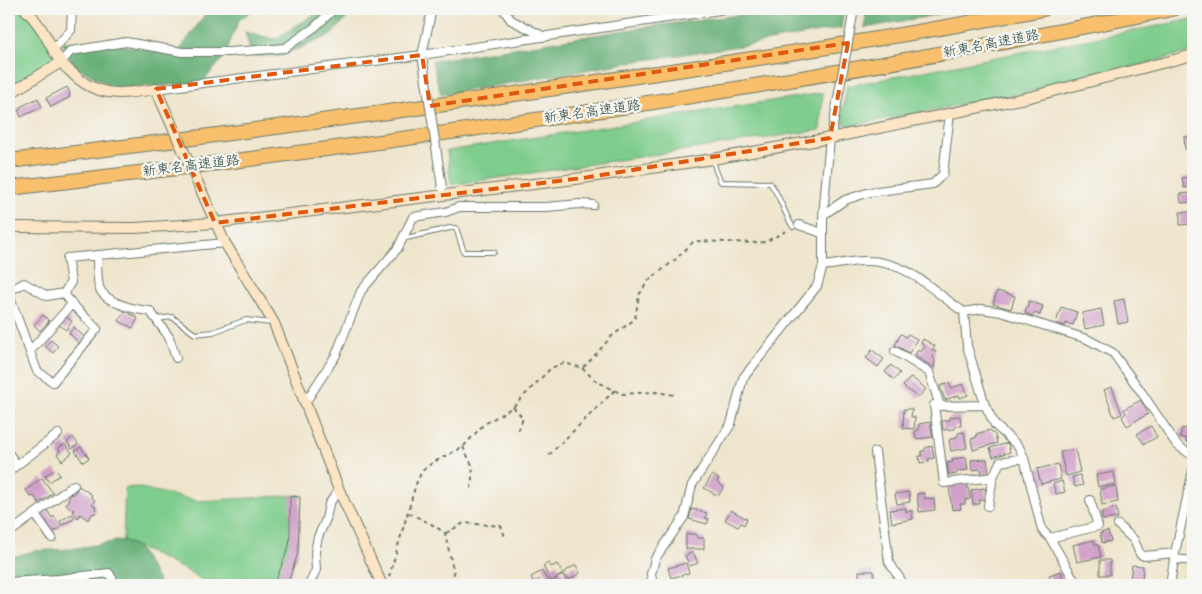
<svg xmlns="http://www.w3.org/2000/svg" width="1202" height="594" viewBox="0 0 1202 594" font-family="'Shantell Sans','Klee One',sans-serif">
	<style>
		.green { fill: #7fcd8d; stroke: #4f8560 }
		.forest { fill: #67b078; stroke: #437656 }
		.building { fill: #d1a0c9 }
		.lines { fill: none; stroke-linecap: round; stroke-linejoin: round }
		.lane-casing { stroke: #687869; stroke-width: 6 }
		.street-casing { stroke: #687869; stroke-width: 10 }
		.secondary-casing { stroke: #687869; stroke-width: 12 }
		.highway-casing { stroke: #687869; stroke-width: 16 }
		.path { stroke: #687869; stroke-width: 2; stroke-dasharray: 4 4; stroke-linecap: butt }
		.lane { stroke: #fff; stroke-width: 4 }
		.street { stroke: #fff; stroke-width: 8 }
		.secondary { stroke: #fce5c4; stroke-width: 10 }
		.highway { stroke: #f8bf6c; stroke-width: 14 }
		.street-bridge-casing { stroke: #687869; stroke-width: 10; stroke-linecap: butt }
		.secondary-bridge-casing { stroke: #687869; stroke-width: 12; stroke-linecap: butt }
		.street-bridge { stroke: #fff; stroke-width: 8 }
		.secondary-bridge { stroke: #fce5c4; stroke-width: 10 }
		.marked { fill: none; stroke: #de580e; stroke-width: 4; stroke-dasharray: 10 6; stroke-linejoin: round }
		.labels { text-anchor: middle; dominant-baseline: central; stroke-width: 4.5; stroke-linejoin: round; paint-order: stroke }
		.street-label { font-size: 14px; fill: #1f3d34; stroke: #f6f6f2 }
	</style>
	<rect width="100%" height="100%" fill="#f6f6f2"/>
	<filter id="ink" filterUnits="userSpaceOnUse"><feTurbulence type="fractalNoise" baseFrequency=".02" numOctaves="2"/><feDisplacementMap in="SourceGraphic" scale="10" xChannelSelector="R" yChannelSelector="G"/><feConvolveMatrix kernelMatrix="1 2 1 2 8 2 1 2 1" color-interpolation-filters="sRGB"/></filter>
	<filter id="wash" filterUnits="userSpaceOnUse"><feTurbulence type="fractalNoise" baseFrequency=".0096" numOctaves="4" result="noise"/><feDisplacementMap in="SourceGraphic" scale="20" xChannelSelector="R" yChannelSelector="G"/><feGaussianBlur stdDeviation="1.12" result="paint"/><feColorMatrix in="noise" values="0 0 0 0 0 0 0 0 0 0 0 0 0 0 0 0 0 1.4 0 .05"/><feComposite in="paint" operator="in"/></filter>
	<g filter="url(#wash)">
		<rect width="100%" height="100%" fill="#efe5cc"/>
		<path class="green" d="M9 9H20L36 20 61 62 9 94Z
			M1193 19V51L1064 85 849 126 841 121 847 86Z
			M823 93 820 130 451 185 447 151Z
			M136 487 198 501 300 495 295 559 283 585H210L190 572 123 540 125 488Z"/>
		<path class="forest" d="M209 9H254L239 20 224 57 202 83 115 88 74 66 62 42 113 44 177 54Z
			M323 9H355L331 35 281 56H252L245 32 275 39Z
			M785 9H844L841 28 753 44 637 61 441 95 432 61 639 28Z
			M866 9H967L865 28Z
			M123 540 138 548 161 585H9V558L34 551 72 549Z"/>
		<g id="blocks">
			<path class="building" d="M67 87 70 93 69 94 70 97 51 107 46 98Z
				M38 98 42 107 21 117 18 110 21 109 20 107Z
				M1193 134V145H1191V149H1185L1184 137H1189V135Z
				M1193 176V187L1184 188 1182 178Z
				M1193 193V202L1181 203 1180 194Z
				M1180 212H1193V224L1180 225Z
				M997 291 1015 296 1011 309 993 304Z
				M1124 299 1128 322 1118 324 1114 301Z
				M1029 301 1043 306 1040 315 1034 313 1033 316 1025 313Z
				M1061 307 1077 312 1073 325 1066 323 1065 326 1056 323Z
				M1101 309 1104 325 1085 329 1082 313Z
				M125 311 138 318 133 328 119 321Z
				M43 315 49 321 40 331 34 325Z
				M66 317 72 321 66 330 59 325Z
				M74 327 85 338 80 344 69 333Z
				M901 334 906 337 908 334 917 339 909 353 895 345Z
				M923 339 935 346 932 350 936 352 933 357 935 360 934 368 915 356 918 350 921 352 925 346 921 343Z
				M51 340 58 346 53 353 45 346Z
				M872 350 884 359 878 367 866 358Z
				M891 365 900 373 894 380 885 372Z
				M911 377 926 389 918 398 903 386Z
				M949 383 951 388 963 384 968 395 960 398 959 395 945 400 940 386Z
				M1112 387 1122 414 1114 417 1104 390Z
				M1141 400 1148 414 1127 426 1122 417 1126 413 1124 409Z
				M904 409H912L911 417H915L914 429 903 428Z
				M960 416 961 426H955V429L943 430 942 421 950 420V417Z
				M930 422 933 437 916 439 915 431 919 430V424Z
				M1151 426 1157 437 1144 444 1137 434Z
				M1192 427H1193V444L1186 442 1187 439 1180 437 1182 428 1191 430Z
				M990 430 995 435 997 443 973 450 971 439 977 437 976 434Z
				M964 432 967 448 951 451 949 440 958 436V433Z
				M73 437 78 444 72 449 67 442Z
				M1008 443 1010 452 993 457 990 448Z
				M65 444 72 453 62 461 57 454 60 451 58 448Z
				M932 446 934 458 928 459 929 462 920 463 919 456H922L921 451H925V448Z
				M81 447 89 458 83 462 75 451Z
				M1075 449 1080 472 1066 476 1060 452Z
				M966 457 968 470 957 471V474L949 475 947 463 953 462 952 459Z
				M987 459 989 473 982 474 981 469 972 470 971 460Z
				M1058 464 1061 479 1041 484 1037 469Z
				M55 469 60 475 49 482 45 476Z
				M1114 472 1116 484 1098 487 1096 475Z
				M712 475 719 479 717 482 724 487 718 496 704 488Z
				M1080 475 1083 485 1075 487 1072 477Z
				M42 478 53 493 39 503 34 496 31 497 26 490Z
				M1062 481 1065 492 1056 494 1053 484Z
				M967 483 970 499 965 500V504H960L961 509 952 510 949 486Z
				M79 486 92 495 91 497 95 500 92 504 96 507 95 509 97 511 94 514 93 513 88 520 80 514 78 518 73 512 74 510 66 505 71 493 73 495Z
				M1116 486 1118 502 1102 505 1100 489Z
				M985 488 987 499 979 500V504H973L971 490Z
				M909 492 910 502 897 504 895 494Z
				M924 493V498L934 499 935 510 919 512 917 494Z
				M290 496 300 497 298 553 287 585H274L289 546 290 534Z
				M1116 507 1118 518 1103 520 1101 513Z
				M906 508V512L912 511 913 519 892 523 890 510Z
				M692 509 707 513 705 518 709 519 707 524 689 519Z
				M47 510 52 518 54 516 61 527 53 532 45 520 43 521 39 515Z
				M731 510 747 519 744 525 741 523 738 527 725 520Z
				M72 514 75 518 62 525 60 521Z
				M1108 531 1111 541 1102 543 1100 533Z
				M686 534H697V538H704V549H686Z
				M1094 540 1095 545H1098L1101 557 1077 562 1073 545Z
				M693 552 698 563 690 566 685 556Z
				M1100 560H1110V575H1100Z
				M549 563 551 567 557 564 563 574 551 581 543 566Z
				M686 563 689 573 671 578 668 568Z
				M576 565 580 573 569 580 564 572Z
				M1132 565 1143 566 1142 581 1130 580Z
				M542 571 548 582 543 585H535L531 577Z
				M859 571H874V582H859Z
				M1061 571 1063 579 1060 580 1062 585H1052L1049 575Z
				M563 575 567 582 558 585 555 579Z"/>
		</g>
	</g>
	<g filter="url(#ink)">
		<use href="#blocks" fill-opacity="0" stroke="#687869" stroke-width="1"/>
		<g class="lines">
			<g class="lane-casing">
				<path id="lane" d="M9 83 14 90
					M713 160 716 171 721 182 770 183C780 196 784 213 793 227
					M402 239 450 228H456L464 252H494
					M157 319 172 317 195 334 213 332 246 320 271 323"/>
			</g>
			<g class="street-casing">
				<path id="street" d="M503 9 511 20 545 37
					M53 50 71 30 72 9
					M61 62 71 51 126 42 182 52H229L285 48 315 27 334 9
					M424 68 422 55 432 9
					M156 89 422 55 726 9
					M823 215 845 200 870 192 933 184 943 174 950 113
					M799 225 822 233
					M97 255C97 266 97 277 99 287 104 303 136 310 150 311L169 337 176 358
					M823 266C836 265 849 261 862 261 907 259 929 289 964 312L982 309 1001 312 1087 339 1113 353 1142 393 1177 445 1193 456
					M9 291 24 283 47 296 64 293 71 282 67 258 225 243
					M9 295 37 371 53 382 97 329 72 304 64 293
					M964 312 967 346 985 405 995 425 1019 447 1024 458 1042 530 1050 538 1077 585
					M30 351 72 304
					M895 351 929 372 940 406 934 405 944 483 993 477 1000 462 1024 458
					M305 403 336 355 361 291 398 248 413 217 446 212 459 207H546L580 204 593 205
					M940 406 985 405
					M875 452 889 562 904 585
					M9 454 17 465
					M9 471 58 434
					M988 506 993 477
					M35 514 52 538
					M1118 525 1134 540 1140 554 1144 556 1175 553
					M9 533 74 485
					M1050 538 1098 526 1090 500
					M1174 559 1193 561
					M59 579 109 573 116 585
					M9 582 59 579V585
					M309 585 316 570 315 552 318 537 326 519 329 504 339 490
					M653 585 651 574 655 559 684 517 692 485 731 424 743 378 817 286 823 266V215L830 138 833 126
					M1170 585 1175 553 1193 470"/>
			</g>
			<g class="secondary-casing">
				<path id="secondary" d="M25 9C39 22 46 37 55 53 59 60 64 66 70 71 97 99 121 94 156 89L162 103
					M9 94 61 62
					M209 208 225 243 274 323 339 490 382 585
					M9 227 134 228 215 223 583 178 713 159 830 138 1030 97 1193 55"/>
			</g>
			<g class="highway-casing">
				<path id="highway" d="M9 161C214 136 419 109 623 78 764 58 904 36 1043 9
					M9 188C398 144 788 88 1172 9"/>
			</g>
			<path class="path" d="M582 368 596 381 622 394 656 392 675 395
				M513 407 523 418 518 432
				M463 447 473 467 471 489
				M549 455 615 390
				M409 513 433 525 445 533 455 578 458 585
				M446 533 464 523 501 526 505 537
				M389 577 416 484 422 471 432 463 463 447 483 425 513 407 551 368 564 363 582 368 587 364 612 336 635 319 639 295 648 281 676 259 694 241 757 243 765 242 788 230"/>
			<use href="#lane" class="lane"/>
			<use href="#street" class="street"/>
			<use href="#secondary" class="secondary"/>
			<use href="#highway" class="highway"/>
			<g class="street-bridge-casing">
				<path id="street-bridge" d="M424 68 442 187
					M833 126 854 9"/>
			</g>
			<g class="secondary-bridge-casing">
				<path id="secondary-bridge" d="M162 103 209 208"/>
			</g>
			<use href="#street-bridge" class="street-bridge"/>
			<use href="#secondary-bridge" class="secondary-bridge"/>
		</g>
	</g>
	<path class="marked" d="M848 43 830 138 583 178 215 223 156 89 422 55 430 106Z"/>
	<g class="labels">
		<g class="street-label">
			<text transform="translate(991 43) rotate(-11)">新東名高速道路</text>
			<text transform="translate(592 111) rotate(-8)">新東名高速道路</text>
			<text transform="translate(191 165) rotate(-7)">新東名高速道路</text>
		</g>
	</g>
	<rect width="1202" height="594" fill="none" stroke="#f6f6f2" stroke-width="30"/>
</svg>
